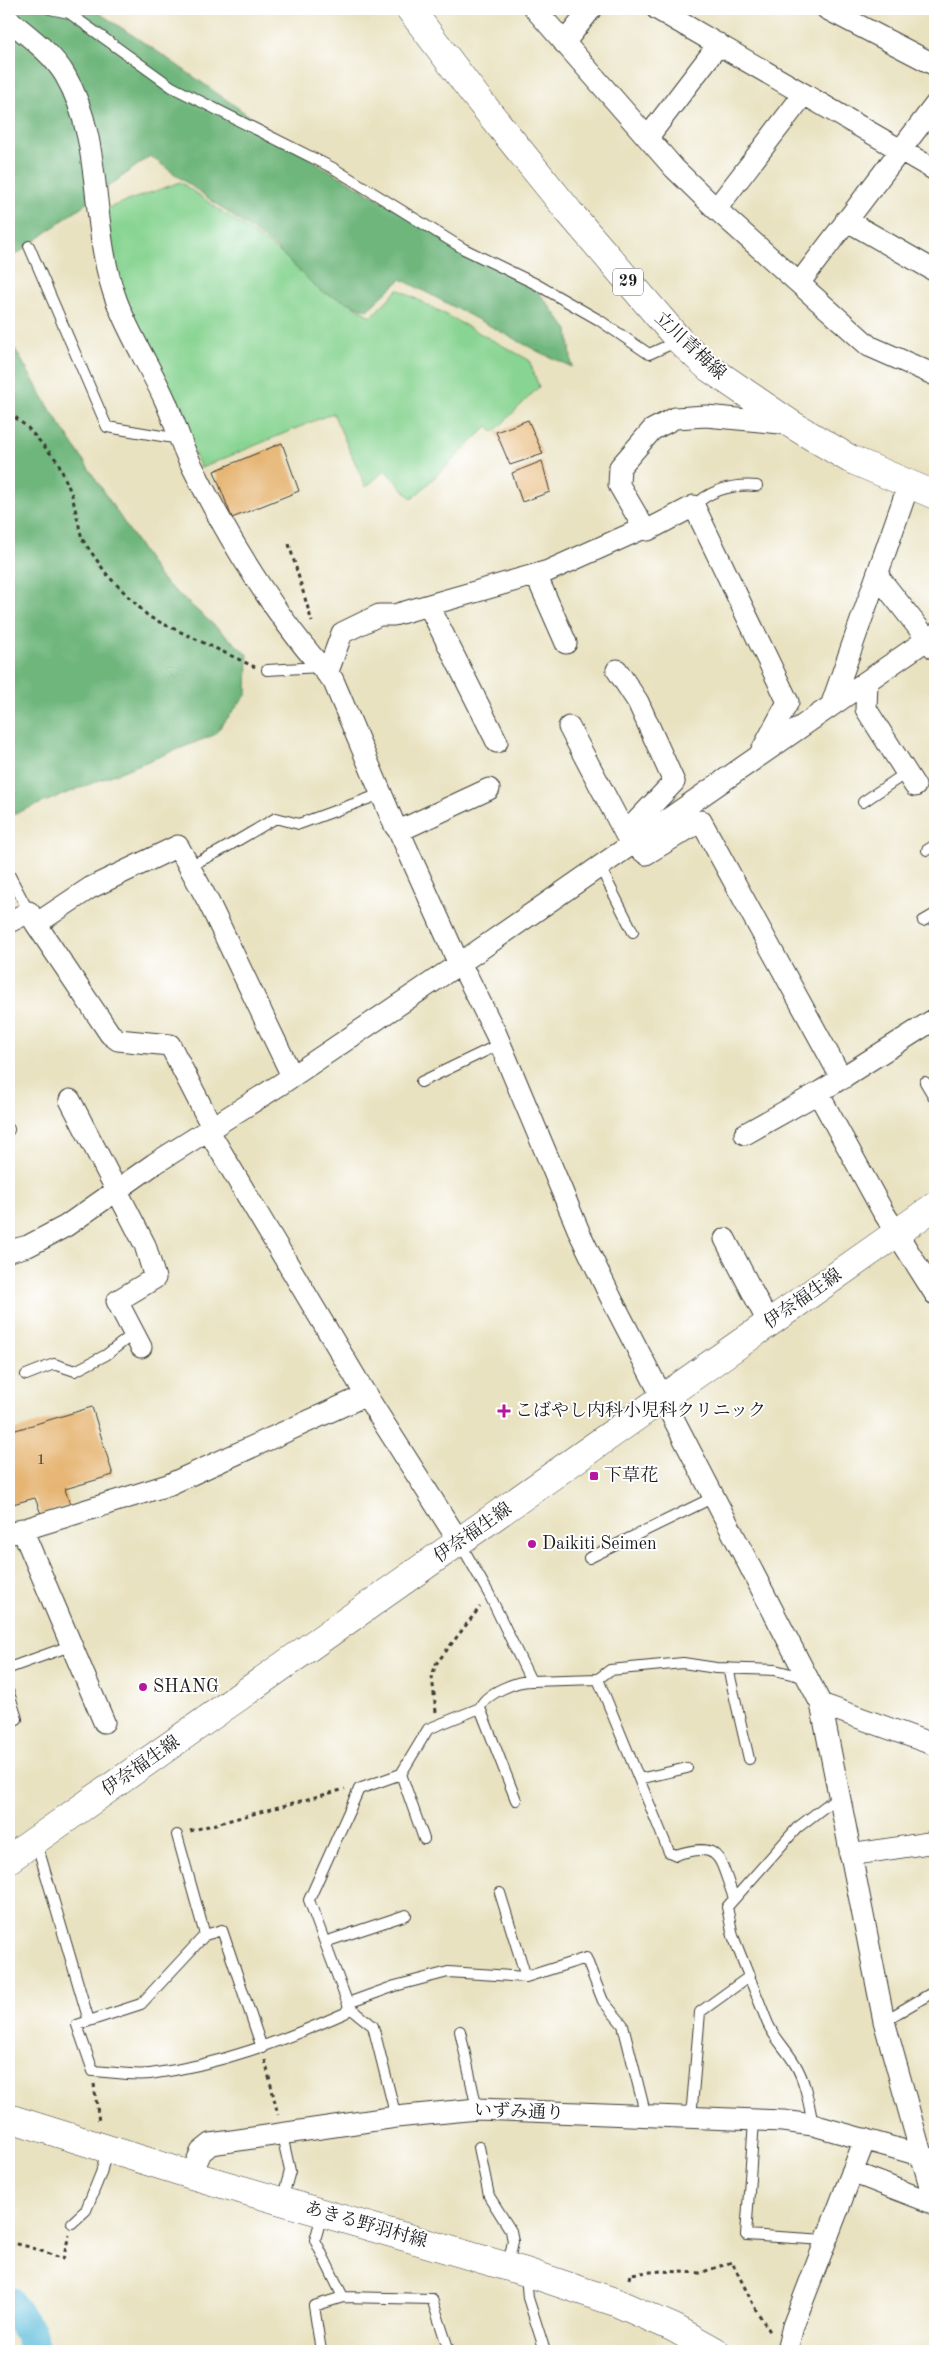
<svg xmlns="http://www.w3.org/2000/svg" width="944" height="2360" viewBox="0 0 944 2360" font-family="'Old Standard TT','Noto Serif JP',serif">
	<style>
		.green { fill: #88d492; stroke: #527857 }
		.forest { fill: #6eb67c; stroke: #45694c }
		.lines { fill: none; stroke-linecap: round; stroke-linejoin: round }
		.river { stroke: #5abbd9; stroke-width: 32 }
		.building { fill: #e6b573 }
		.lane-casing { stroke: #3b3a35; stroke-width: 12 }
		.street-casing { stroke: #3b3a35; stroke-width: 23 }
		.secondary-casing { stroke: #3b3a35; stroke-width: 29 }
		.primary-casing { stroke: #3b3a35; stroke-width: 29 }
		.path { stroke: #3b3a35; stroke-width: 3; stroke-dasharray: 4 4; stroke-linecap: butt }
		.lane { stroke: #fff; stroke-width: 10 }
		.street { stroke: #fff; stroke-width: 21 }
		.secondary { stroke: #fff; stroke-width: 28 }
		.primary { stroke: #fff; stroke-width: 28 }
		.poi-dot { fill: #b5179e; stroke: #fff; stroke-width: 2 }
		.labels { text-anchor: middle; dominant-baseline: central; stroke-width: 4; stroke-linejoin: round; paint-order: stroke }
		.number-label { font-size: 15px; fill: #4e4232 }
		.shield { fill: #fff; stroke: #606060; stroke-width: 1 }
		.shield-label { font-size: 16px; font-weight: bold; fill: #1c1c1c }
		.street-label { font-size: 18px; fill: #1c1c1c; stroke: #fff }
		.poi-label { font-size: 18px; fill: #1c1c1c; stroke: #fff; text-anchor: start }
	</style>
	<rect width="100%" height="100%" fill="#fff"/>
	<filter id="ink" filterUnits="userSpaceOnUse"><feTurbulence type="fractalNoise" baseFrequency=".02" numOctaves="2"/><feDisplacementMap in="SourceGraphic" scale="10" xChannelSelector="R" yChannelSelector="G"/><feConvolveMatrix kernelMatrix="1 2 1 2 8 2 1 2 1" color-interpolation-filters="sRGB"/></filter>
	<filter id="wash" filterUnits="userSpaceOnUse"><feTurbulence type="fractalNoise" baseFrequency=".0096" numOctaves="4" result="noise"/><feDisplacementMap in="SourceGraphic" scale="20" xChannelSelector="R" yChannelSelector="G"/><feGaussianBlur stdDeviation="1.12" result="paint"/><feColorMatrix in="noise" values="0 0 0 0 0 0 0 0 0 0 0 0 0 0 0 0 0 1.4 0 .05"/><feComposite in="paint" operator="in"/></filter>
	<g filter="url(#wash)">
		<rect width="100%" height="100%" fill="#e9e2c1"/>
		<path class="green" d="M180 182 371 317 398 289 529 360 539 387 494 432 488 426 412 499 385 470 366 487 333 413 201 468 123 300 105 209Z"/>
		<path class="forest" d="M9 9H93L164 56 315 162 537 290 568 330 572 367 539 352 401 279 367 310 320 291 275 247 150 156 9 260Z
			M9 339 50 409 160 578 248 655 247 694 214 735 9 816Z"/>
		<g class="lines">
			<path class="river" d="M9 2302 30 2333 35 2351"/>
		</g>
		<g id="blocks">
			<path class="building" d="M528 420 543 454 510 465 496 432Z
				M282 443 299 491 232 518 214 471Z
				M542 461 550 492 522 502 512 473Z
				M92 1407 113 1475 65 1489 70 1505 41 1514 35 1498 9 1505V1432Z"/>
		</g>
	</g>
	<g filter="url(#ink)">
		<use href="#blocks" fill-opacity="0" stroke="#3b3a35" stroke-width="1"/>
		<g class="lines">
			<g class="lane-casing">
				<path id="lane" d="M50 9 69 13 172 87 333 168 464 249 536 284 599 320 649 354 678 341
					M29 246 107 427 180 439
					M694 506C712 489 733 484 757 486
					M267 670 320 667
					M863 802 906 773
					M927 850 935 845
					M189 866 218 852 276 818 299 824 381 794
					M600 867 633 932
					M9 874 29 912
					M923 921 935 914
					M421 1082 500 1044
					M925 1082 935 1099
					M9 1130V1129
					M26 1375 54 1364 75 1371 106 1355 133 1334
					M460 1543 489 1594 531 1681 598 1679 610 1670 683 1663 716 1668 775 1670 807 1678
					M589 1558 714 1497
					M9 1668 70 1646
					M728 1668 749 1759
					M598 1679 669 1852 676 1855C723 1840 719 1860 734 1898
					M9 1693 17 1719
					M480 1708 516 1800
					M401 1774 424 1839
					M639 1779 687 1768
					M177 1835 205 1935
					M36 1841 89 2021 141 2004 205 1935 222 1930 262 2048
					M500 1893 526 1977
					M325 1942 406 1915
					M348 2003 395 1986 448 1972 526 1977 586 1958 603 2001 623 2025 646 2116
					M89 2021 77 2025 93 2071C111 2072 132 2076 150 2074 219 2065 282 2041 345 2013L349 2007
					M884 2021 935 1991
					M460 2031 477 2109
					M396 2117 373 2026 349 2007 309 1900 359 1789 401 1774 428 1729 480 1708C485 1693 517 1681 531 1681
					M691 2118 700 2012 750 1976
					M754 2121 746 2235 826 2240
					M813 2125C809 2105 806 2082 795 2064 787 2050 775 2039 768 2024L733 1936 727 1907 797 1828 840 1795
					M479 2147 489 2196 511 2231 513 2241 508 2266
					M282 2200 290 2171 282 2135
					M322 2215 315 2240 343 2297 432 2299 449 2351
					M72 2223 86 2210 101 2173 107 2149
					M526 2275 528 2298 545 2351
					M321 2351 314 2306 343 2297"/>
			</g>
			<g class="street-casing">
				<path id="street" d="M535 9 674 168 716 209 869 346 935 375
					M657 9 935 170
					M827 9 935 65
					M9 20C28 36 52 53 65 75 105 143 89 230 117 302 130 336 150 367 165 400 173 418 179 438 187 456 224 532 276 619 333 680L395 826 399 831 459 964 467 976 496 1034 580 1234 612 1300 821 1704 884 2021 935 2204
					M564 43 591 9
					M648 137 719 44
					M716 209 804 94
					M846 220 935 271
					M800 282 935 105
					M644 528 648 530 694 506 788 702 760 754
					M536 575 566 643
					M877 575 935 649
					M429 606 497 742
					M617 670 638 702 674 782 632 826 634 844
					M327 674 342 633 379 615H394L548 571 644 528 619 485 620 467 652 430 675 418 706 416 791 424
					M867 681 866 709 915 786
					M831 706 935 634
					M569 727 628 839 646 854 701 821 842 1079
					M399 831 489 789
					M9 922 29 912 36 924 90 888 178 846 209 903 292 1076
					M36 924 110 1034 118 1040 170 1045 212 1127
					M818 1093 882 1210 935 1294
					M70 1100 145 1245 155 1278 117 1301 141 1347
					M208 1130 366 1395 460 1543
					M745 1134 818 1093 935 1019
					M725 1239 769 1324
					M9 1251 28 1246 66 1226 154 1164 281 1084 459 964 831 706 909 484
					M22 1529 104 1722
					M9 1534 168 1485 366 1395
					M821 1704 935 1745
					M850 1855 935 1842
					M852 2172 935 2204
					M191 2175 201 2152 211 2144 396 2117 477 2109 783 2121 813 2125 930 2158
					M787 2351 793 2326 865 2139"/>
			</g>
			<g class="secondary-casing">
				<path id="secondary" d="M9 1859 935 1206
					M9 2118 191 2175 526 2272 615 2302 674 2328 715 2351"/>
			</g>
			<g class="primary-casing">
				<path id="primary" d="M410 9 474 94 570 213 679 340 709 368 791 424 850 459 935 495"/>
			</g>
			<path class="path" d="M9 412 28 428 58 462 72 495 82 539 108 576 149 617 255 667
				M289 544 312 622
				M436 1712 432 1676 436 1664 480 1607
				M190 1831 345 1789
				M265 2060 278 2115
				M94 2084 99 2122
				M9 2242 30 2247 63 2259 69 2235
				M629 2279 630 2274 661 2271 700 2273 732 2262 756 2310 771 2333"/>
			<use href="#lane" class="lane"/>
			<use href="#street" class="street"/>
			<use href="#secondary" class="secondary"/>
			<use href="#primary" class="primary"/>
		</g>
	</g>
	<g class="poi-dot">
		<path d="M501.5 1403.5h5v5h5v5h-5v5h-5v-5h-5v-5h5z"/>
		<rect x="589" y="1471" width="10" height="10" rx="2.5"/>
		<circle cx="532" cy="1544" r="5"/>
		<circle cx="143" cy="1687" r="5"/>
	</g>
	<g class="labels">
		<g class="number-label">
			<text x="41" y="1460">1</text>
		</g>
		<rect class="shield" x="613" y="268.5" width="30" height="27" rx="4"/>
		<g class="shield-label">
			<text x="628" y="282">29</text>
		</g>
		<g class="street-label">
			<text transform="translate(690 346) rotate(43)">立川青梅線</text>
			<text transform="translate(803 1299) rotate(-35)">伊奈福生線</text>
			<text transform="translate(473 1533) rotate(-35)">伊奈福生線</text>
			<text transform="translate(141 1766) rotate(-35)">伊奈福生線</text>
			<text transform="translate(519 2112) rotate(2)">いずみ通り</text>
			<text transform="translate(366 2225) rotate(16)">あきる野羽村線</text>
		</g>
		<g class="poi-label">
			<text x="515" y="1411">こばやし内科小児科クリニック</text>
			<text x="604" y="1476">下草花</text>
			<text x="542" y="1544">Daikiti Seimen</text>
			<text x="153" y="1687">SHANG</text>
		</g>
	</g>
	<rect width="944" height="2360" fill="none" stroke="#fff" stroke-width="30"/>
</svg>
